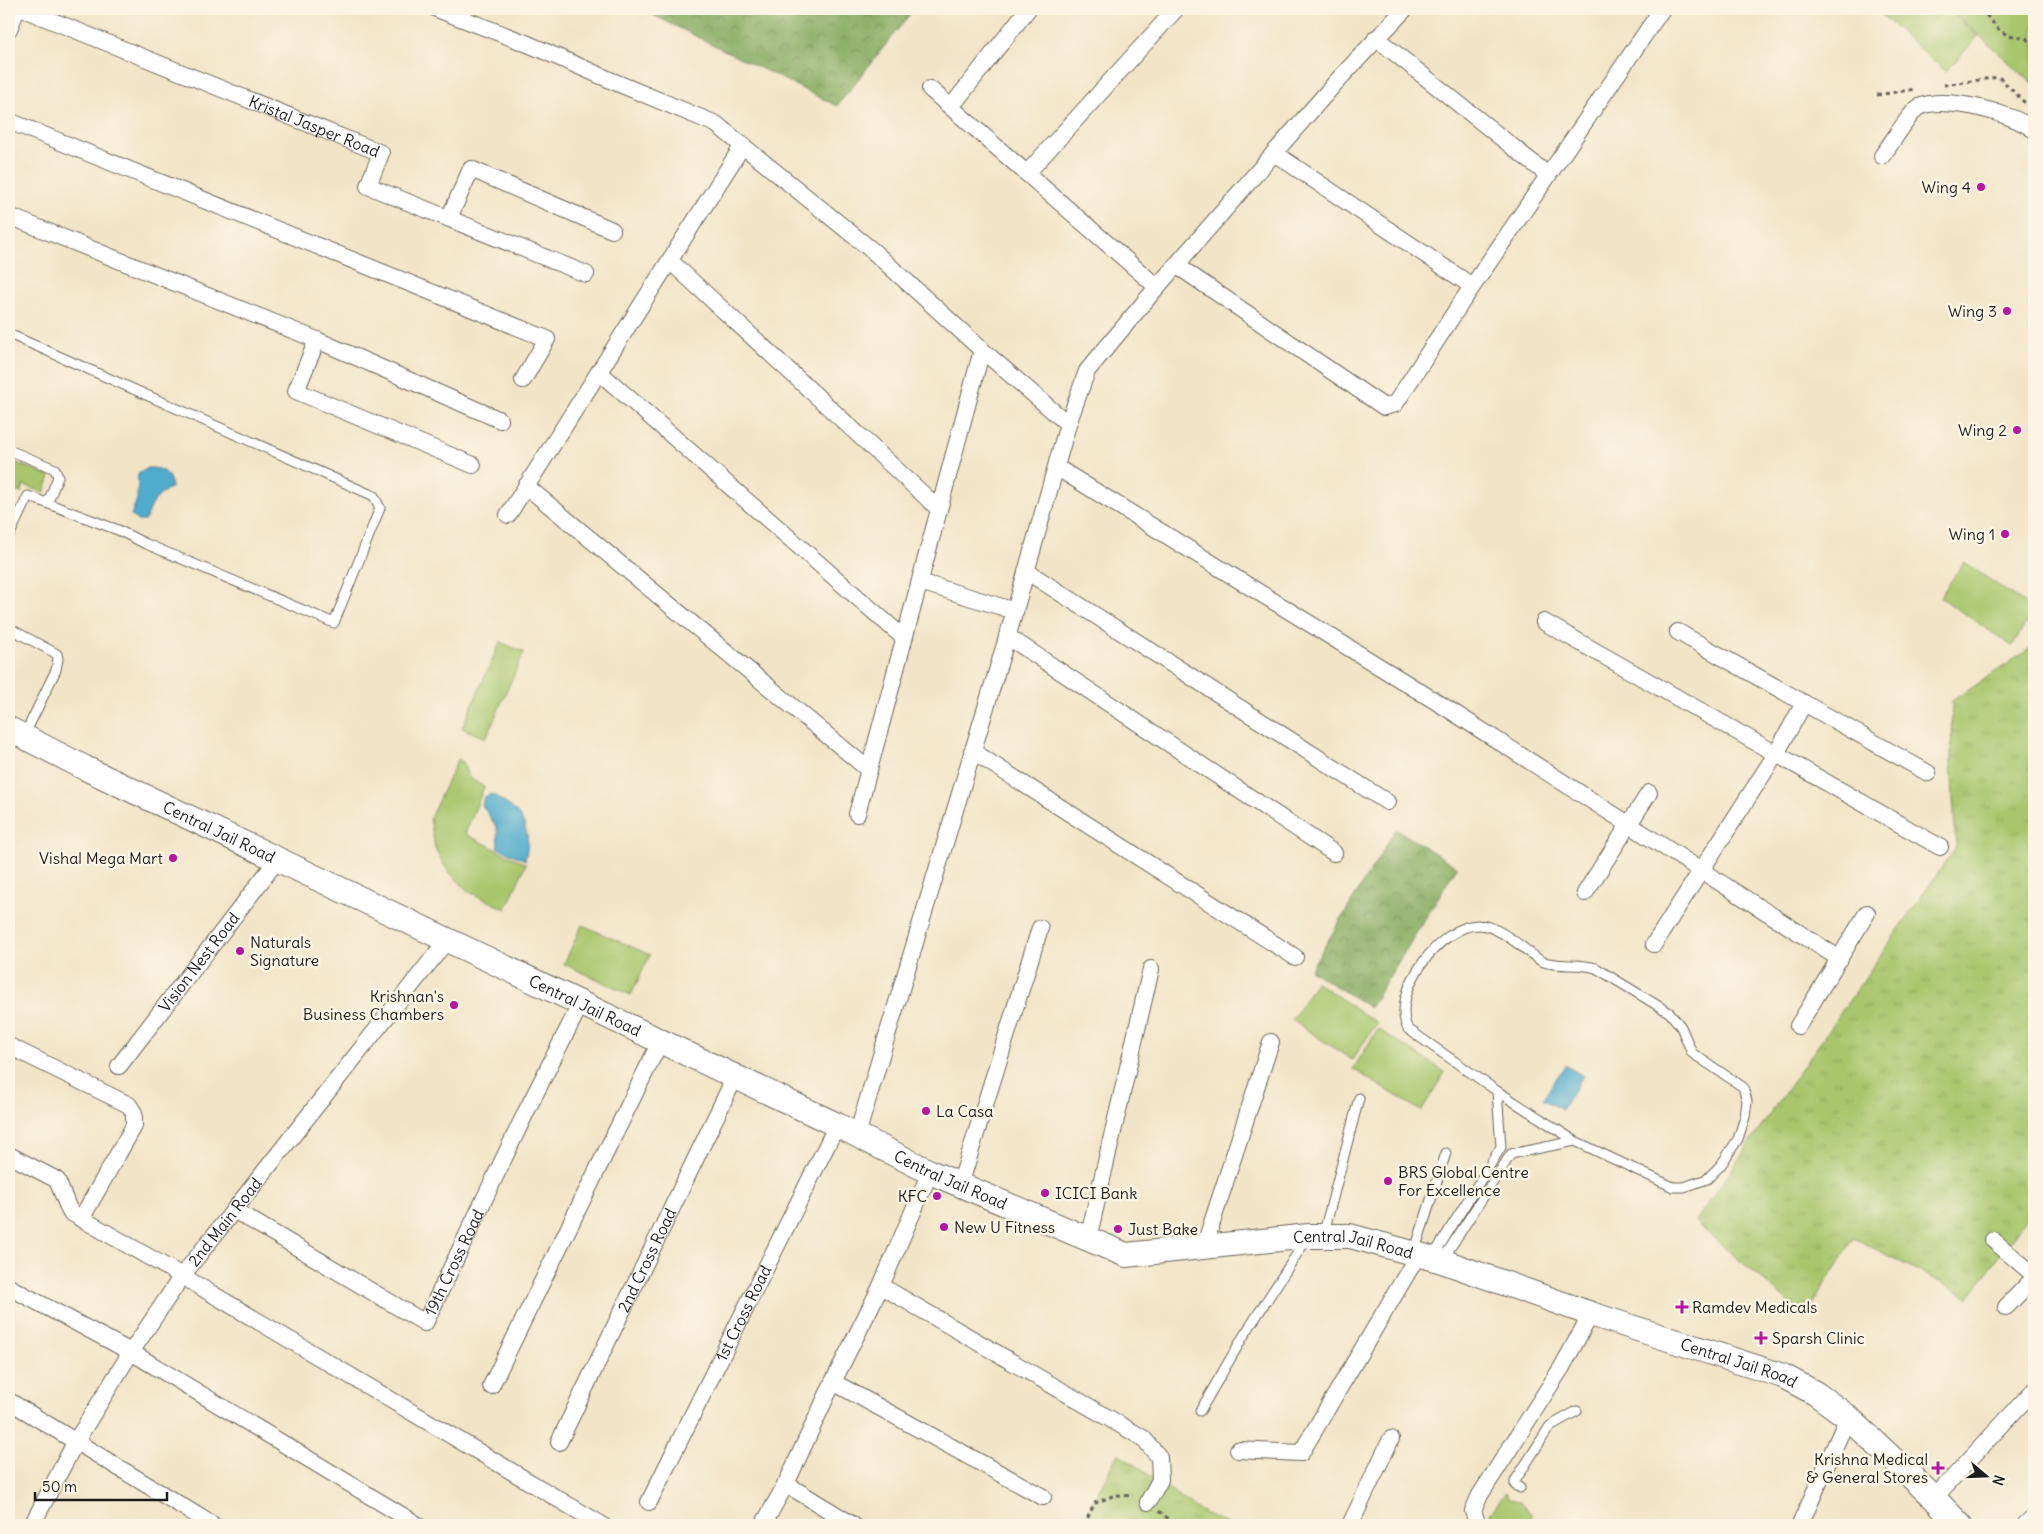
<svg xmlns="http://www.w3.org/2000/svg" width="2043" height="1534" viewBox="0 0 2043 1534" font-family="Delius,sans-serif">
	<style>
		.grass { fill: url(#grass-tufts); stroke: #627144 }
		.forest { fill: url(#forest-crowns); stroke: #51643e }
		.green { fill: #a9c66d; stroke: #627144 }
		.water { fill: #4faccd; stroke: #366474 }
		.lines { fill: none; stroke-linecap: round; stroke-linejoin: round }
		.lane-casing { stroke: #676258; stroke-width: 11 }
		.street-casing { stroke: #676258; stroke-width: 18 }
		.secondary-casing { stroke: #676258; stroke-width: 26 }
		.path { stroke: #676258; stroke-width: 3; stroke-dasharray: 4 4; stroke-linecap: butt }
		.lane { stroke: #fff; stroke-width: 9 }
		.street { stroke: #fff; stroke-width: 16 }
		.secondary { stroke: #fff; stroke-width: 24 }
		.poi-dot { fill: #b5179e; stroke: #fcf5e5; stroke-width: 2 }
		.labels { text-anchor: middle; dominant-baseline: central; stroke-width: 5; stroke-linejoin: round; paint-order: stroke }
		.street-label { font-size: 16px; fill: #1c1c1c; stroke: #fcf5e5 }
		.poi-label { font-size: 16px; fill: #1c1c1c; stroke: #fcf5e5; text-anchor: end }
	</style>
	<defs>
		<pattern id="grass-tufts" width="24" height="20" patternUnits="userSpaceOnUse" patternTransform="scale(1.25)"><rect width="24" height="20" fill="#a9c66d"/><path d="M3 7l-1-3M5 7V3M7 7l1-3M15 17l-1-3M17 17v-4M19 17l1-3" fill="none" stroke="#91aa5e"/></pattern>
		<pattern id="forest-crowns" width="20" height="18" patternUnits="userSpaceOnUse" patternTransform="scale(1.25)"><rect width="20" height="18" fill="#86ab60"/><path d="M2 6a3 3 0 1 1 6 0M12 15a3 3 0 1 1 6 0" fill="none" stroke="#6d8a4e"/></pattern>
	</defs>
	<rect width="100%" height="100%" fill="#fcf5e5"/>
	<filter id="ink" filterUnits="userSpaceOnUse"><feTurbulence type="fractalNoise" baseFrequency=".02" numOctaves="2"/><feDisplacementMap in="SourceGraphic" scale="10" xChannelSelector="R" yChannelSelector="G"/><feConvolveMatrix kernelMatrix="1 2 1 2 8 2 1 2 1" color-interpolation-filters="sRGB"/></filter>
	<filter id="wash" filterUnits="userSpaceOnUse"><feTurbulence type="fractalNoise" baseFrequency=".0096" numOctaves="4" result="noise"/><feDisplacementMap in="SourceGraphic" scale="20" xChannelSelector="R" yChannelSelector="G"/><feGaussianBlur stdDeviation="1.12" result="paint"/><feColorMatrix in="noise" values="0 0 0 0 0 0 0 0 0 0 0 0 0 0 0 0 0 1.4 0 .05"/><feComposite in="paint" operator="in"/></filter>
	<g filter="url(#wash)">
		<rect width="100%" height="100%" fill="#f2e4c7"/>
		<path class="grass" d="M2034 646V1208L1969 1297 1854 1238 1805 1316 1695 1222 1956 847 1951 762 1952 701Z
			M1118 1453 1198 1510 1230 1525H1081Z"/>
		<path class="forest" d="M641 9H914L837 106Z
			M1396 829 1457 867 1370 1008 1310 970Z"/>
		<path class="green" d="M1875 9H1948L1978 36 1946 72Z
			M1950 9H2034V85Z
			M9 460 50 476 44 493 24 485 21 493 9 488Z
			M1964 562 2034 610 2012 646 1940 597Z
			M500 642 524 652 486 738 462 728Z
			M458 759 463 762 468 777 484 787 465 834 526 864 506 909 469 892 447 870 435 848 430 818Z
			M582 925 650 955 631 995 564 964Z
			M1316 982 1377 1023 1352 1060 1292 1020Z
			M1378 1029 1445 1072 1421 1111 1353 1069Z
			M1506 1492 1509 1499 1520 1501 1532 1515 1528 1525H1503L1490 1514Z"/>
		<path class="water" d="M148 468C161 467 170 473 172 487 157 494 151 505 145 521H137L131 515 137 499 138 474Z
			M492 794C496 796 498 799 502 801 525 814 532 835 525 860L498 848 497 828 482 805 484 797Z
			M1565 1065 1583 1076 1562 1110 1543 1099Z"/>
	</g>
	<g filter="url(#ink)">
		<g class="lines">
			<g class="lane-casing">
				<path id="lane" d="M9 334 374 496 380 508 334 623 144 543 118 530 28 496 9 536
					M9 450 55 469 58 477 48 502
					M9 628 57 654 58 659 56 670 24 736
					M1497 1091 1575 1141
					M1323 1236 1359 1098
					M1414 1253 1446 1153
					M1432 1258 1501 1147 1497 1091 1408 1029C1389 994 1441 924 1479 925 1498 925 1525 950 1541 961 1559 968 1578 962 1596 968L1670 1013 1681 1027 1692 1053 1743 1087 1747 1101 1745 1117 1738 1139 1721 1165 1707 1179 1684 1187H1673L1575 1141 1511 1154 1443 1259
					M1200 1411 1243 1337 1306 1240
					M1520 1488 1515 1485V1481L1550 1426 1577 1411"/>
			</g>
			<g class="street-casing">
				<g id="street">
					<path id="s1" d="M23 9 381 153 368 186 586 274"/>
					<path d="M437 9 528 44 617 83 716 124 874 252 982 350 1068 424"/>
					<path d="M9 29 17 9"/>
					<path d="M1376 38 1548 175"/>
					<path d="M930 89 1157 287"/>
					<path d="M951 107 1028 9"/>
					<path d="M9 121 547 339 523 380"/>
					<path d="M1274 153 1472 286"/>
					<path d="M1882 156C1889 147 1912 110 1919 107 1945 95 2013 113 2034 130"/>
					<path d="M1027 173 1176 9"/>
					<path d="M9 216 317 340 500 420"/>
					<path d="M449 218 471 169 612 230"/>
					<path d="M670 261 939 509"/>
					<path d="M1176 265 1384 407 1395 404 1461 303 1662 9"/>
					<path d="M317 340 296 391 473 465"/>
					<path d="M599 372 904 638"/>
					<path d="M1056 467 1448 709 1840 959"/>
					<path d="M526 486 869 770"/>
					<path d="M508 515 743 145"/>
					<path d="M1026 571 1387 802"/>
					<path d="M920 582 1015 611"/>
					<path d="M1544 622 1940 847"/>
					<path d="M1678 632 1928 773"/>
					<path d="M1007 636 1334 853"/>
					<path d="M972 751 1295 957"/>
					<path d="M857 814 982 350"/>
					<path d="M1585 893 1649 793"/>
					<path d="M1654 944 1776 754 1804 703"/>
					<path d="M1798 1026 1867 913"/>
					<path d="M9 1046 129 1105 134 1113V1126L81 1219"/>
					<path id="s2" d="M119 1066 278 859"/>
					<path d="M857 1135 1015 611 1068 424 1087 371 1157 287 1337 81 1405 9"/>
					<path d="M9 1155 57 1180 70 1212 182 1276 602 1525"/>
					<path d="M960 1185 1040 928"/>
					<path id="s3" d="M234 1210 425 1323 526 1112 581 1003"/>
					<path d="M1088 1239 1151 969"/>
					<path d="M1993 1240 2034 1275"/>
					<path d="M1204 1247 1271 1042"/>
					<path d="M881 1286 1143 1438 1159 1457 1160 1480 1148 1502"/>
					<path d="M9 1287 131 1352 418 1525"/>
					<path d="M2006 1307 2034 1278"/>
					<path d="M833 1382 1043 1497"/>
					<path d="M491 1386 660 1042"/>
					<path d="M9 1401 213 1525"/>
					<path id="s4" d="M559 1442 735 1077"/>
					<path d="M1238 1450 1301 1453 1418 1255"/>
					<path d="M786 1484 853 1525"/>
					<path d="M1934 1498 2034 1390"/>
					<path id="s5" d="M649 1502 837 1125"/>
					<path id="s6" d="M32 1525 76 1441 131 1352 182 1276 448 939"/>
					<path d="M763 1525 786 1484 833 1382 881 1286 930 1172"/>
					<path d="M1350 1525 1391 1439"/>
					<path d="M1478 1525 1473 1511 1480 1495 1562 1367 1591 1314"/>
					<path d="M1800 1525 1848 1417"/>
					<path d="M2025 1525 2034 1516"/>
				</g>
			</g>
			<g class="secondary-casing">
				<g id="secondary">
					<path id="s7" d="M9 729 85 768 837 1125 930 1172 1126 1255 1309 1236H1350L1442 1261 1591 1314 1783 1376 1815 1393 1848 1417 1934 1498 1960 1525"/>
				</g>
			</g>
			<path class="path" d="M1981 9 2000 31 2008 35 2026 38 2032 46 2034 59
				M1944 85 1999 77 2028 106
				M1877 95 1916 89
				M1159 1511 1176 1525
				M1084 1525 1095 1503 1115 1495 1133 1496"/>
			<use href="#lane" class="lane"/>
			<use href="#street" class="street"/>
			<use href="#secondary" class="secondary"/>
		</g>
	</g>
	<g class="poi-dot">
		<circle cx="1981" cy="187" r="5"/>
		<circle cx="2007" cy="311" r="5"/>
		<circle cx="2017" cy="430" r="5"/>
		<circle cx="2005" cy="534" r="5"/>
		<circle cx="173" cy="858" r="5"/>
		<circle cx="240" cy="951" r="5"/>
		<circle cx="454" cy="1005" r="5"/>
		<circle cx="926" cy="1111" r="5"/>
		<circle cx="1388" cy="1181" r="5"/>
		<circle cx="1045" cy="1193" r="5"/>
		<circle cx="937" cy="1196" r="5"/>
		<circle cx="944" cy="1227" r="5"/>
		<circle cx="1118" cy="1229" r="5"/>
		<path d="M1679.5 1299.5h5v5h5v5h-5v5h-5v-5h-5v-5h5z"/>
		<path d="M1758.5 1330.5h5v5h5v5h-5v5h-5v-5h-5v-5h5z"/>
		<path d="M1935.5 1460.5h5v5h5v5h-5v5h-5v-5h-5v-5h5z"/>
	</g>
	<g class="labels">
		<g class="street-label">
			<text stroke="none"><textPath href="#s1" startOffset="314">Kristal Jasper Road</textPath></text>
			<text stroke="none"><textPath href="#s7" startOffset="234">Central Jail Road</textPath></text>
			<text stroke="none"><textPath href="#s2" startOffset="131">Vision Nest Road</textPath></text>
			<text stroke="none"><textPath href="#s7" startOffset="639">Central Jail Road</textPath></text>
			<text stroke="none"><textPath href="#s7" startOffset="1044">Central Jail Road</textPath></text>
			<text stroke="none"><textPath href="#s6" startOffset="360">2nd Main Road</textPath></text>
			<text stroke="none"><textPath href="#s7" startOffset="1464">Central Jail Road</textPath></text>
			<text stroke="none"><textPath href="#s4" startOffset="202">2nd Cross Road</textPath></text>
			<text stroke="none"><textPath href="#s3" startOffset="289">19th Cross Road</textPath></text>
			<text stroke="none"><textPath href="#s5" startOffset="211">1st Cross Road</textPath></text>
			<text stroke="none"><textPath href="#s7" startOffset="1869">Central Jail Road</textPath></text>
		</g>
		<g class="poi-label">
			<text x="1971" y="187">Wing 4</text>
			<text x="1997" y="311">Wing 3</text>
			<text x="2007" y="430">Wing 2</text>
			<text x="1995" y="534">Wing 1</text>
			<text x="163" y="858">Vishal Mega Mart</text>
			<text x="250" y="942" text-anchor="start">Naturals<tspan x="250" dy="18">Signature</tspan></text>
			<text x="444" y="996">Krishnan's<tspan x="444" dy="18">Business Chambers</tspan></text>
			<text x="936" y="1111" text-anchor="start">La Casa</text>
			<text x="1398" y="1172" text-anchor="start">BRS Global Centre<tspan x="1398" dy="18">For Excellence</tspan></text>
			<text x="1055" y="1193" text-anchor="start">ICICI Bank</text>
			<text x="927" y="1196">KFC</text>
			<text x="954" y="1227" text-anchor="start">New U Fitness</text>
			<text x="1128" y="1229" text-anchor="start">Just Bake</text>
			<text x="1692" y="1307" text-anchor="start">Ramdev Medicals</text>
			<text x="1772" y="1338" text-anchor="start">Sparsh Clinic</text>
			<text x="1928" y="1459">Krishna Medical<tspan x="1928" dy="18">&amp; General Stores</tspan></text>
		</g>
	</g>
	<rect width="2043" height="1534" fill="none" stroke="#fcf5e5" stroke-width="30"/>
	<g transform="translate(1986 1476) rotate(109)" stroke="#fcf5e5" stroke-width="4" paint-order="stroke">
	<path d="M0-4L9 19L0 12L-9 19Z" fill="#1c1c1c"/>
	<text y="-8" font-size="14" font-weight="bold" text-anchor="middle" fill="#1c1c1c">N</text>
	</g>
	<path d="M35 1492v8h132v-8" fill="none" stroke="#1c1c1c" stroke-width="2.5"/>
	<text x="42" y="1492" font-size="15" fill="#1c1c1c" stroke="#fcf5e5" stroke-width="4" paint-order="stroke">50 m</text>
</svg>
